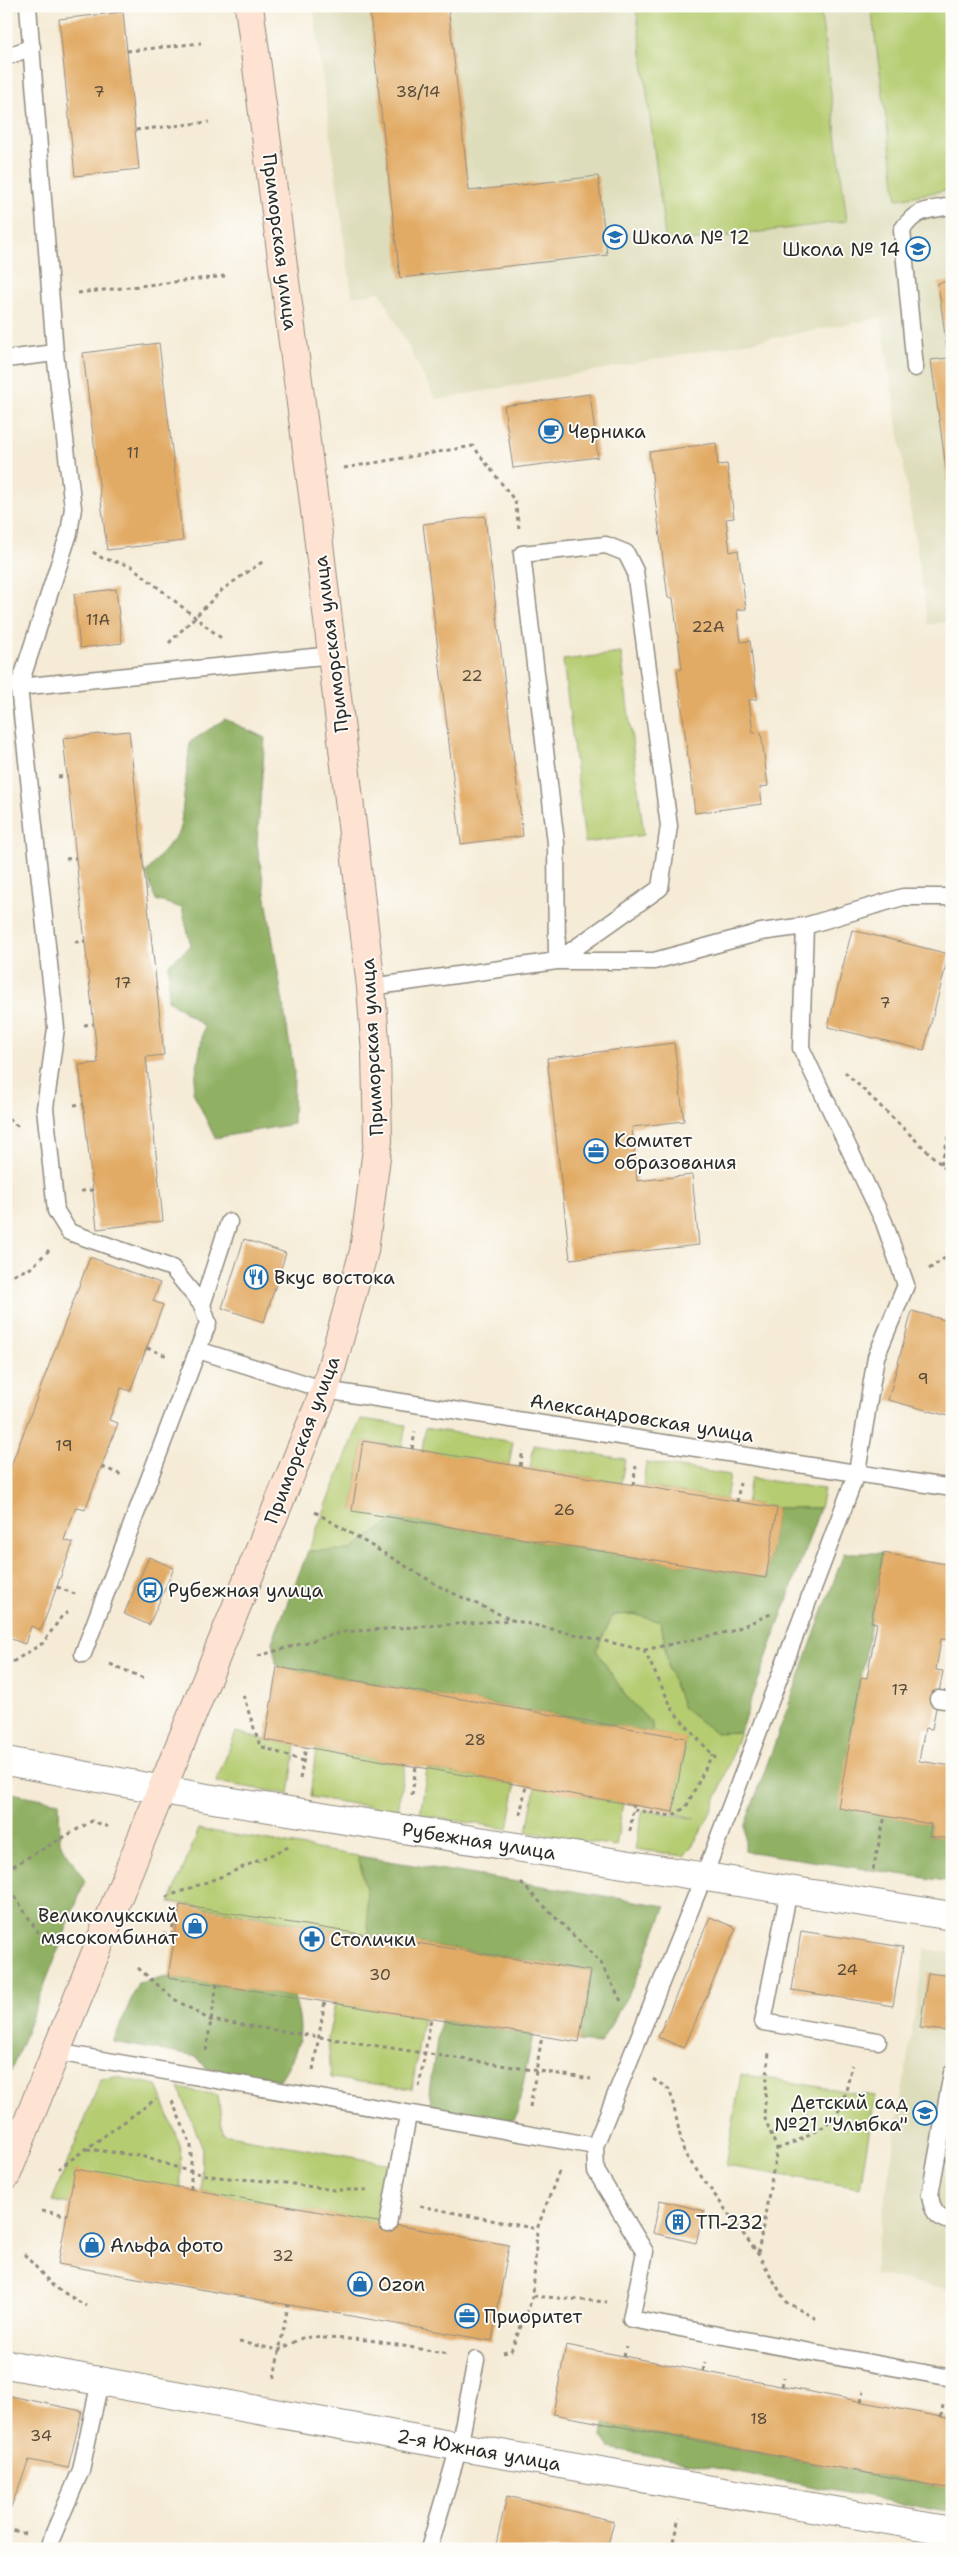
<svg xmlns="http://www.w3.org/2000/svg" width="958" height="2555" viewBox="0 0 958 2555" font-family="'Shantell Sans',sans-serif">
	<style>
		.built { fill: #deddbb }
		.green { fill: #b5cc71; stroke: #707c4e }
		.forest { fill: #90b063; stroke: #5e6e47 }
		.building { fill: #e2ab65 }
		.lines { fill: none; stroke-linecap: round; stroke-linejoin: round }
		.lane-casing { stroke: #908b80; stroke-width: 19 }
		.street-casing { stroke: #908b80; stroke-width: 30 }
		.secondary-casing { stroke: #908b80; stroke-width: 30 }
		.path { stroke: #908b80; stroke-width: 3; stroke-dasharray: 4 4; stroke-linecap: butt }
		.lane { stroke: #fff; stroke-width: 16 }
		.street { stroke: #fff; stroke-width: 28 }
		.secondary { stroke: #fee3d2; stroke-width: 28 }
		.labels { text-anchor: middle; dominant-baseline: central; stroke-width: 4; stroke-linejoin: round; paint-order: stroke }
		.number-label { font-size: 16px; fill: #594b3a }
		.poi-label { font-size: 19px; fill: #2b2b2b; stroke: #fdfcf7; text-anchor: start }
		.street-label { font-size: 19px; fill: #2b2b2b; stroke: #fdfcf7 }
	</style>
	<rect width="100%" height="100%" fill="#fdfcf7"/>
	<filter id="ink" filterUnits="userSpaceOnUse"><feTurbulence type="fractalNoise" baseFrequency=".02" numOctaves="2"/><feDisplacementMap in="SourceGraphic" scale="10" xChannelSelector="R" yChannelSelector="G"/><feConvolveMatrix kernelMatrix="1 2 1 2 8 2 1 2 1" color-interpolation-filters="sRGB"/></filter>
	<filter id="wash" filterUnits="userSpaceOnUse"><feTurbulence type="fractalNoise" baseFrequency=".0096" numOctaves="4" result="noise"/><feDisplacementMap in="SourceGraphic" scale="20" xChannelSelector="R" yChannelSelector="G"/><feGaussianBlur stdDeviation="1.12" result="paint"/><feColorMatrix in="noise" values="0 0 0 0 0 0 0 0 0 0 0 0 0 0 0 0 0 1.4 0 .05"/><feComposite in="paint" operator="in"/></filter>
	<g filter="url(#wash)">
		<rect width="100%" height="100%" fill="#f5ebd6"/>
		<path class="built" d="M313 6H952V621L928 625 881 318 436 400 380 292 352 297Z
			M925 1949 952 1953V2290L873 2274Z"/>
		<path class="green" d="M636 6H820L847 221 666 244Z
			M871 6H952V189L897 199Z
			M621 653 644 835 585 843 563 660Z
			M361 1419 406 1425 402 1447 363 1441 352 1510 396 1518 351 1550 308 1551Z
			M425 1428 513 1442 509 1465 422 1451Z
			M534 1445 625 1459 621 1483 530 1468Z
			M646 1462 730 1475 726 1500 643 1486Z
			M751 1478 824 1489 820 1508H777L746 1503Z
			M634 1614 661 1622 669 1670 715 1732H740C725 1772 712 1824 684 1856L635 1849 643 1809 696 1819 673 1812 686 1739 652 1732V1724L625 1695 596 1650 613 1615Z
			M236 1732 265 1740 296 1745 289 1794 216 1782Z
			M316 1749 405 1765 397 1811 310 1797Z
			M427 1769 516 1784 508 1829 420 1815Z
			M535 1787 623 1803 616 1846 527 1832Z
			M199 1829 358 1856 367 1893 368 1935 170 1902Z
			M335 2003 423 2017 412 2089 331 2078 328 2039Z
			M741 2074 875 2096 860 2188 726 2166Z
			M116 2077 157 2085 180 2146 181 2188 69 2204 52 2201 101 2079Z
			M179 2088 218 2095 223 2134 390 2164 380 2223 201 2191 202 2146Z"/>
		<path class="forest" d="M225 719 265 738 257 843 294 1071 293 1124 215 1138 193 1092 204 1026 168 1000 169 964 191 946 182 908 156 900 146 873 180 831 190 742Z
			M777 1508H820L740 1732 715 1733 683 1708 669 1670 661 1622 634 1614 613 1615 596 1650 625 1695 652 1724V1732L277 1667 272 1642 308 1551 351 1550 396 1518 766 1578Z
			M844 1553H883L839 1807 931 1824 929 1836 952 1839V1882L745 1851V1825Z
			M6 1792 59 1802 60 1842 85 1881 6 2084Z
			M358 1856 666 1906 634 1984 600 2044 579 2042 591 1971 368 1935 367 1893Z
			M168 1977 294 1997C306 2034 299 2049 280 2080L206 2068 197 2057 113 2042 138 1983Z
			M440 2020 533 2035 518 2109 514 2121 432 2107 429 2092Z
			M604 2424 952 2489V2513L610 2448 602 2436Z"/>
		<g id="blocks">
			<path class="building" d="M369 6H448L469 191 598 176 607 255 400 278Z
				M123 12 139 169 75 176 59 19Z
				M952 281V505H951L931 360 948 358 938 283Z
				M159 343 183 541 107 550 83 353Z
				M590 394 598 457 513 468 504 406Z
				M716 443 718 465 727 464 734 518 726 519 730 552 738 550 746 609 737 610 741 642 750 641 757 699 749 700 753 733 761 732 768 786 760 787 762 804 695 813 677 670 682 669 673 598H668L649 452Z
				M485 516 523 836 461 844 423 524Z
				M116 589 122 643 80 648 74 594Z
				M129 731 164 1055 146 1057 163 1221 97 1229 79 1065 98 1063 63 738Z
				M852 930 949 954 924 1050 828 1027Z
				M674 1043 684 1121 632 1127 637 1181 692 1175 699 1245 570 1259 547 1058Z
				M244 1239 286 1253 264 1322 222 1308Z
				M90 1257 160 1283 153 1301 163 1305 130 1391 121 1388 109 1420 118 1423 85 1510 76 1507 64 1540 73 1543 41 1630 31 1626 25 1644 6 1637V1479Z
				M912 1311 952 1322V1417L888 1400Z
				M363 1441 777 1508 766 1578 352 1511Z
				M883 1553 952 1565V1620L948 1640 941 1639 936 1670 943 1671 932 1729 925 1728 919 1761 952 1766V1839L929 1836 931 1824 838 1808 861 1677 867 1678 877 1623 871 1622Z
				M149 1557 174 1568 149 1625 124 1614Z
				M277 1667 686 1738 673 1812 265 1740Z
				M180 1905 591 1971 579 2042 168 1977Z
				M710 1917 736 1928 684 2048 658 2037Z
				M801 1931 903 1947 893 2006 792 1990Z
				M928 1973 952 1976 946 2031 920 2028Z
				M75 2169 509 2245 492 2341 58 2264Z
				M660 2200 704 2211 696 2243 653 2233Z
				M566 2345 952 2419V2489L553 2414Z
				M6 2395 82 2411 68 2468 29 2460 6 2520Z
				M507 2496 614 2521 607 2549H495Z"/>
		</g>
	</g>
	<g filter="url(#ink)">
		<use href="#blocks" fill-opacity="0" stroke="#908b80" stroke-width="1"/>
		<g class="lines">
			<g class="lane-casing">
				<path id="lane" d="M28 6 55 353 73 508 69 533 19 687 56 1028 45 1108 56 1211 69 1232 172 1268 202 1305 208 1323 83 1654
					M6 57 32 47
					M6 359 55 353
					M915 368 902 230C916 209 928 210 952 206
					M606 545 626 553 635 571 669 826 660 888 557 961 556 843 522 554Z
					M6 683 19 687 333 655
					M805 926 801 1048 884 1222 906 1285 876 1357 857 1472 704 1876 595 2146 596 2171 645 2252 631 2319 952 2378
					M371 987 557 961H654L761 932 805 926 903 897H952
					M202 1305 229 1222
					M198 1350 325 1390 952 1488
					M938 1699 952 1701
					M789 1890 763 2022 878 2041
					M56 2052 595 2146
					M952 2073 930 2195C932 2210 936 2219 952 2221
					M388 2224 408 2115
					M50 2542 81 2470 100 2381
					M429 2549 459 2447 476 2360"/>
			</g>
			<g class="street-casing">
				<path id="street" d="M6 1761 207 1798 952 1916
					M6 2364 472 2449 952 2531"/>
			</g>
			<g class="secondary-casing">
				<path id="secondary" d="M6 2176 141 1840 325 1390 364 1251 378 1141 376 1054 371 987 316 518 249 6"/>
			</g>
			<path class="path" d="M127 51 201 43
				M136 130 209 122
				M78 293 226 276
				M344 468 473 446 515 501 519 528
				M93 552 102 558 131 566 221 638
				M169 643 223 589 265 560
				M58 777 67 776
				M66 859 76 858
				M75 942 85 941
				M84 1025 93 1024
				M845 1072 952 1175
				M74 1105 84 1104
				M6 1111 11 1122 18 1126
				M941 1164 952 1124
				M81 1191 93 1190
				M929 1269 952 1253
				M6 1277 31 1268 49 1250
				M147 1348 167 1356
				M412 1449 415 1432
				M520 1466 523 1450
				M102 1467 122 1475
				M633 1485 636 1466
				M737 1502 740 1483
				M315 1512 444 1589 512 1620 644 1650 674 1712 718 1761
				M57 1587 75 1594
				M644 1650 732 1631 773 1613
				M258 1656 343 1632 512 1620
				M110 1664 146 1679
				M6 1666 43 1643 62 1616 68 1612
				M243 1695 260 1746 303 1761
				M300 1779 306 1747
				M412 1795 416 1766
				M634 1810 672 1816 686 1807 712 1755
				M520 1815 526 1786
				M630 1831 634 1805
				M6 1870 92 1821 109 1827
				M873 1870 885 1816
				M6 1883 45 1943
				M521 1883 601 1963 622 2003
				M166 1897 223 1876 291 1846
				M163 1934 172 1935 173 1925
				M138 1968 174 1999 210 2020 591 2079
				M206 2051 217 1984
				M313 2070 325 2001
				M653 2079 670 2090 684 2153 758 2254 786 2302 818 2320
				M419 2087 431 2018
				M172 2101 191 2145V2189
				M530 2107 542 2036
				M87 2149 141 2156 191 2172 217 2177 279 2182 334 2190H367
				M777 2149C797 2141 820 2133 835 2116 845 2104 848 2080 852 2065
				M58 2169 156 2099
				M420 2206 537 2229
				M42 2211 67 2215
				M758 2253 777 2149 764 2116 769 2051
				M24 2254 53 2286 86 2306
				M533 2296 607 2302
				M239 2342 279 2350 304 2337 369 2340 449 2354
				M503 2353 511 2351 533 2296 537 2229 560 2169
				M624 2356 626 2346
				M703 2371 705 2362
				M274 2378 288 2305
				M782 2386 784 2377
				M861 2401 864 2391
				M941 2417 943 2405
				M6 2528 25 2534
				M671 2549 679 2518"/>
			<use href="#lane" class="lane"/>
			<use href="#street" class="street"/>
			<use href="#secondary" class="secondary"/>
		</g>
	</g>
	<defs>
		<g id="school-ring" transform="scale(1.25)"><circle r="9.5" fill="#fdfcf7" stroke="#1f6fb2" stroke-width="1.5"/><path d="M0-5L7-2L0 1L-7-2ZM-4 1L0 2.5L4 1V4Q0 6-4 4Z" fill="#1f6fb2"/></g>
		<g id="cafe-ring" transform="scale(1.25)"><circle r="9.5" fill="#fdfcf7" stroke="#1f6fb2" stroke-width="1.5"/><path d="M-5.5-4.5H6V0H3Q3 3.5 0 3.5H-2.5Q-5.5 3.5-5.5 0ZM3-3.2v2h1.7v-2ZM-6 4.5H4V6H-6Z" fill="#1f6fb2"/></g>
		<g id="office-ring" transform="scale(1.25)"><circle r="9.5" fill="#fdfcf7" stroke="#1f6fb2" stroke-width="1.5"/><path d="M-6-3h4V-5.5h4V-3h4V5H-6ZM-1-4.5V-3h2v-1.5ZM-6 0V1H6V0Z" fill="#1f6fb2"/></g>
		<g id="restaurant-ring" transform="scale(1.25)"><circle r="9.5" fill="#fdfcf7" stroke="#1f6fb2" stroke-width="1.5"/><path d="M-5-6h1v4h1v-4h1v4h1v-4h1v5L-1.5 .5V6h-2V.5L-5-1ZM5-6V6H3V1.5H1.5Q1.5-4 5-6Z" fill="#1f6fb2"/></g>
		<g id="bus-ring" transform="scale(1.25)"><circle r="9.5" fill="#fdfcf7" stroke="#1f6fb2" stroke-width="1.5"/><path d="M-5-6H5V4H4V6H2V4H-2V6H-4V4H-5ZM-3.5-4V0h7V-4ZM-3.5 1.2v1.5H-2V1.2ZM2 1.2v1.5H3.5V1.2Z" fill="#1f6fb2"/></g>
		<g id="shop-ring" transform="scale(1.25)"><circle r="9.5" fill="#fdfcf7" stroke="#1f6fb2" stroke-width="1.5"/><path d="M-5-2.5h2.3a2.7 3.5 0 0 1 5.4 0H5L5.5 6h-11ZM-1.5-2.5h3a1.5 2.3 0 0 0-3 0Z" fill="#1f6fb2"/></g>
		<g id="pharmacy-ring" transform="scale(1.25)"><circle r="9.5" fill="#fdfcf7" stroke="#1f6fb2" stroke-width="1.5"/><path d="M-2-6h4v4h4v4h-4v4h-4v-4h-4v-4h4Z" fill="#1f6fb2"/></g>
		<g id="building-ring" transform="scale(1.25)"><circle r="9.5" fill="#fdfcf7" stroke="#1f6fb2" stroke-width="1.5"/><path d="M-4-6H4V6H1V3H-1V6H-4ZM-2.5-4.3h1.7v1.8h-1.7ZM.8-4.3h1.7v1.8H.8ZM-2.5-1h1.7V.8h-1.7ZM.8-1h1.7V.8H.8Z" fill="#1f6fb2"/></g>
	</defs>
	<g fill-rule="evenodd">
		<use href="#school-ring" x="615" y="237"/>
		<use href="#school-ring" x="918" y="249"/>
		<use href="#cafe-ring" x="551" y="431"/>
		<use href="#office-ring" x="596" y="1151"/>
		<use href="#restaurant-ring" x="256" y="1277"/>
		<use href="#bus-ring" x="150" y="1590"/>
		<use href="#shop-ring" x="195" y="1926"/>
		<use href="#pharmacy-ring" x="312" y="1939"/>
		<use href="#school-ring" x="925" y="2113"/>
		<use href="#building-ring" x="678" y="2222"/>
		<use href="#shop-ring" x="92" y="2245"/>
		<use href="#shop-ring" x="360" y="2284"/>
		<use href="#office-ring" x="467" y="2316"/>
	</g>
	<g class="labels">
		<g class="number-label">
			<text x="99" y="91">7</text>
			<text x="418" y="91">38/14</text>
			<text x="133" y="452">11</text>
			<text x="98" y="619">11А</text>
			<text x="708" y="626">22А</text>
			<text x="472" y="675">22</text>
			<text x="123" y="982">17</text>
			<text x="885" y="1002">7</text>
			<text x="923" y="1378">9</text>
			<text x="64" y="1445">19</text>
			<text x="564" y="1509">26</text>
			<text x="900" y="1689">17</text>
			<text x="475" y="1739">28</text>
			<text x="847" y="1969">24</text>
			<text x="380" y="1974">30</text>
			<text x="283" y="2255">32</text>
			<text x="759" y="2418">18</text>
			<text x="41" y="2435">34</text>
		</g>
		<g class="poi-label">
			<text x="632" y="237">Школа № 12</text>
			<text x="900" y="249" text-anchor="end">Школа № 14</text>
			<text x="568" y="431">Черника</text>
			<text x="614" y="1140">Комитет<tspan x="614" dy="22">образования</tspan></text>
			<text x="274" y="1277">Вкус востока</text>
			<text x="168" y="1590">Рубежная улица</text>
			<text x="178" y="1915" text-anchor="end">Великолукский<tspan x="178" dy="22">мясокомбинат</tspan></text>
			<text x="330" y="1939">Столички</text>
			<text x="908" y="2102" text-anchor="end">Детский сад<tspan x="908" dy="22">№21 "Улыбка"</tspan></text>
			<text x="696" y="2222">ТП-232</text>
			<text x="110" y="2245">Альфа фото</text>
			<text x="378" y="2284">Ozon</text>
			<text x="484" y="2316">Приоритет</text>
		</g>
		<g class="street-label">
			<text transform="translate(280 242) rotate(83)">Приморская улица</text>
			<text transform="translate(331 644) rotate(-97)">Приморская улица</text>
			<text transform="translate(372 1047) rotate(-93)">Приморская улица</text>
			<text transform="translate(642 1418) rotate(9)">Александровская улица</text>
			<text transform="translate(302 1440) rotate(-69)">Приморская улица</text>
			<text transform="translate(479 1841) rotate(9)">Рубежная улица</text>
			<text transform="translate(479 2450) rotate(10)">2-я Южная улица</text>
		</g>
	</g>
	<rect width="958" height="2555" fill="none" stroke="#fdfcf7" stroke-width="25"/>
</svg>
